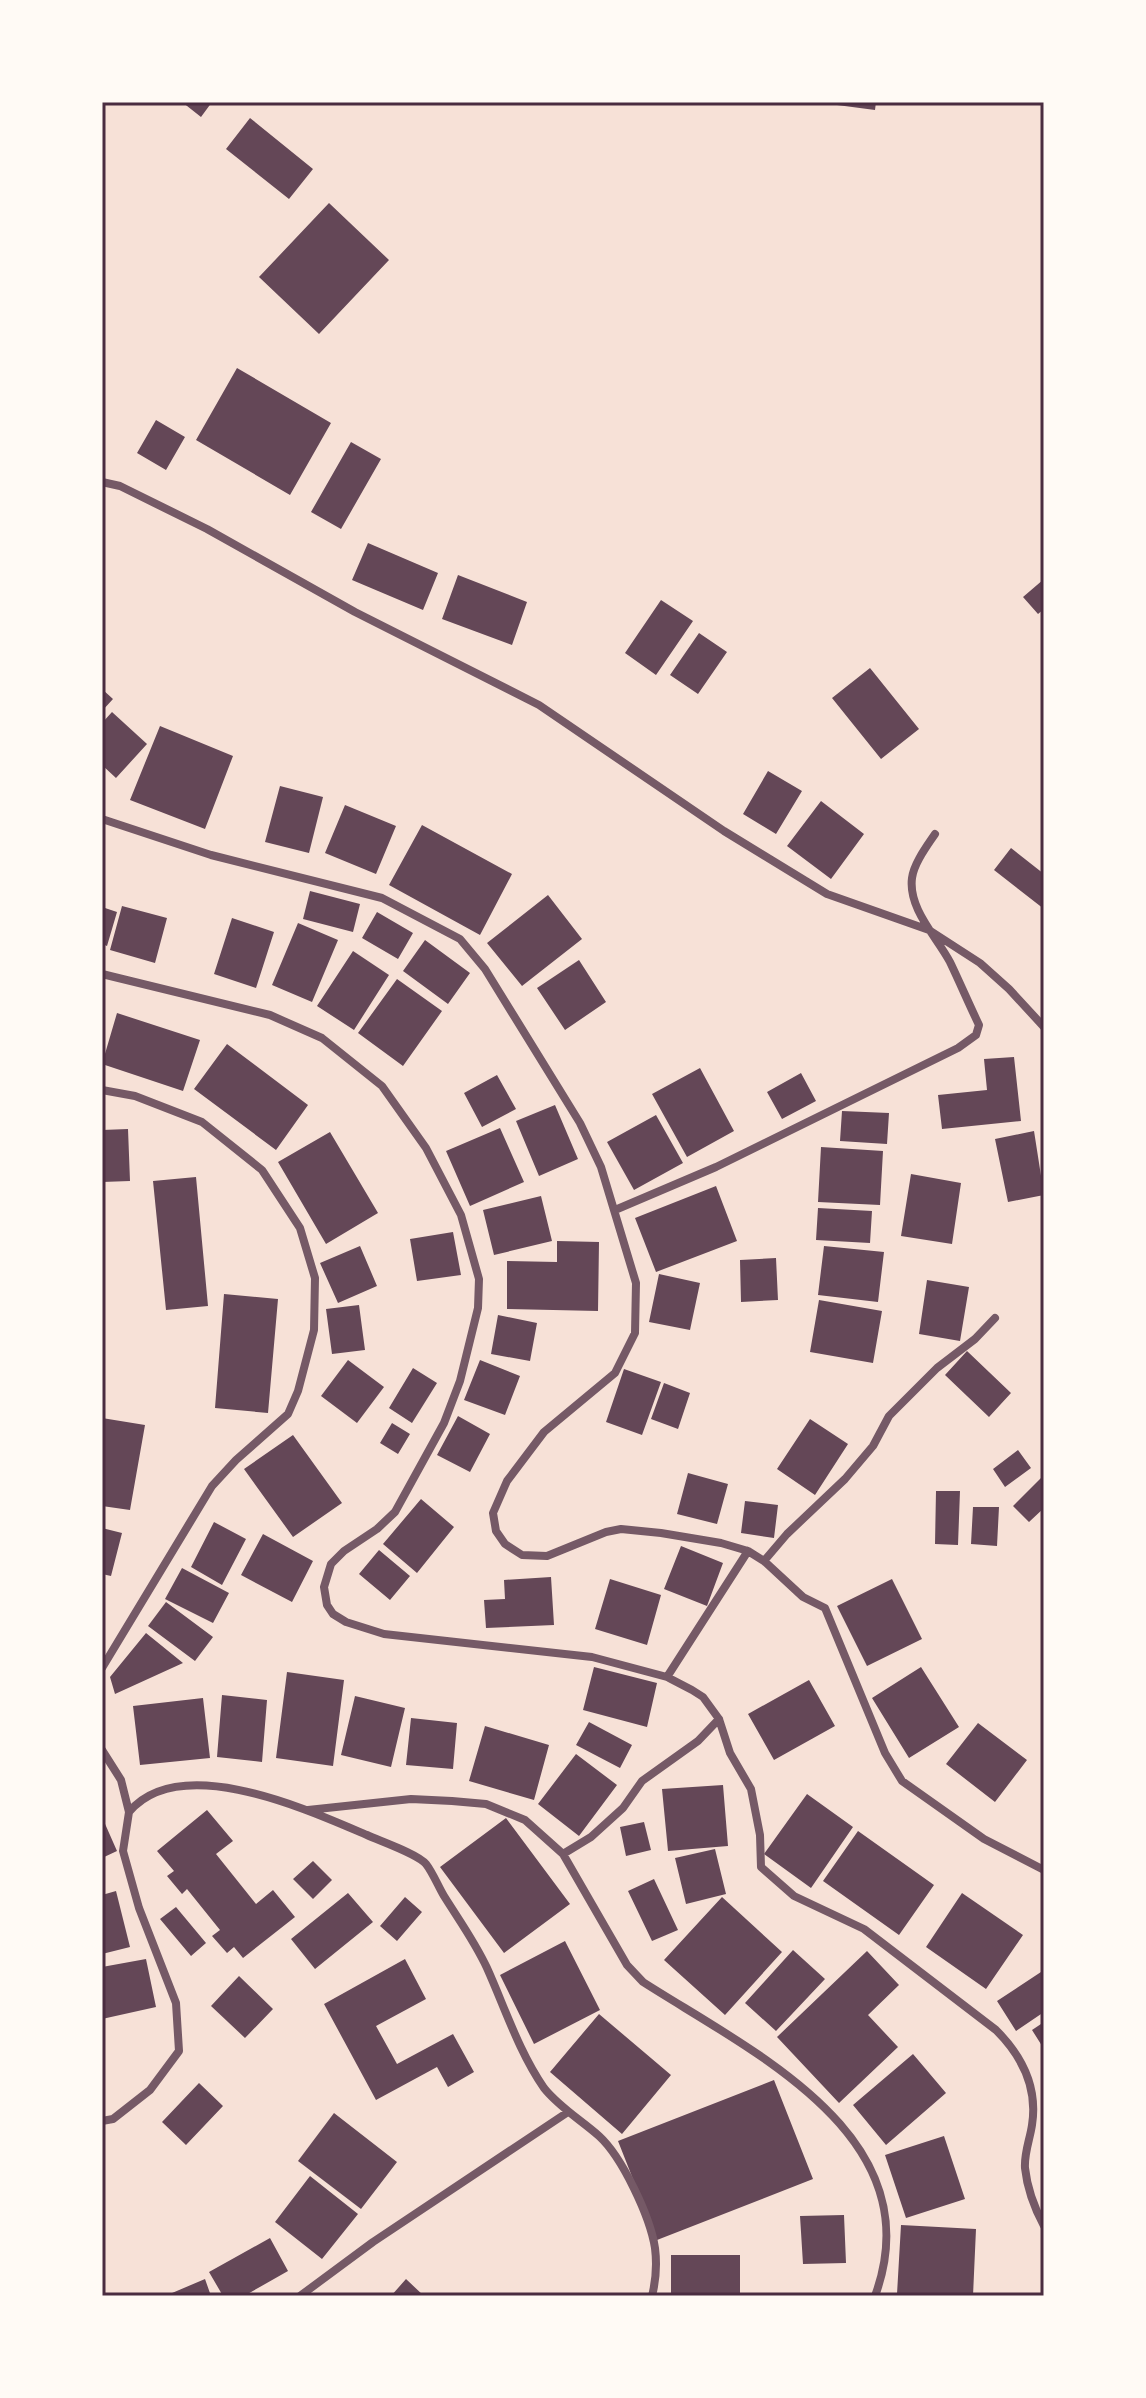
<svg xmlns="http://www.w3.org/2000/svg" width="1146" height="2398" viewBox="0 0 1146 2398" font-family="Inter,sans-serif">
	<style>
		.building { fill: #644757 }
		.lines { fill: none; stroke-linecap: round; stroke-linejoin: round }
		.minor { stroke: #755966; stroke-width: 8 }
		.neatline { fill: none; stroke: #4a2c40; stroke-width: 3 }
	</style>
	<rect width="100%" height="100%" fill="#f7e1d7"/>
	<path class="building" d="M182 102H212L201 117Z
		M837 102H876L875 110 837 105Z
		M250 118 313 169 289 199 226 149Z
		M329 203 389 260 319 334 259 277Z
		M237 368 331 423 290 495 196 440Z
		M156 420 185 437 166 470 137 453Z
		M351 442 381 459 341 529 311 512Z
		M368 543 438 573 423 610 352 580Z
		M458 575 527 602 512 645 442 619Z
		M1044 579V609L1038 614 1023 597Z
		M661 600 693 621 656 675 625 653Z
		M699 633 727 652 698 694 670 675Z
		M870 668 919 729 881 759 832 698Z
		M102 689 113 699 102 711Z
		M112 712 147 744 116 778 102 765V723Z
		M160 726 233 756 205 829 130 800Z
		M768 771 802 791 776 834 743 814Z
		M280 786 323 797 309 853 265 842Z
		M821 801 864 834 831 879 787 846Z
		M345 805 396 826 376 874 325 853Z
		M422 825 512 874 480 935 389 885Z
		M1011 848 1044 874V909L994 870Z
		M310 891 360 904 353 932 303 919Z
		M548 895 582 939 522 986 487 943Z
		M122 906 167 918 155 963 110 950Z
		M102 907 117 912 107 946 102 944Z
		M377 912 413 933 398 959 362 938Z
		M232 918 274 932 256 988 214 974Z
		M298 923 338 940 312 1002 272 985Z
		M425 940 470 973 448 1004 403 971Z
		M353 951 389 975 354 1030 317 1006Z
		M579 960 606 1002 565 1030 537 988Z
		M397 979 442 1011 403 1066 358 1033Z
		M117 1013 200 1040 183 1091 102 1064Z
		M227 1044 308 1105 276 1150 194 1089Z
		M1014 1057 1021 1121 942 1129 938 1095 987 1090 984 1059Z
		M700 1068 734 1131 687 1157 652 1094Z
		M801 1073 816 1101 782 1119 767 1092Z
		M497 1075 516 1109 482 1127 464 1093Z
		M555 1105 578 1159 539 1176 516 1121Z
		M842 1111 889 1113 887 1144 840 1141Z
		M656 1115 683 1163 634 1190 607 1142Z
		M500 1128 524 1182 470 1206 446 1151Z
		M128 1129 130 1181 102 1182V1130Z
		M1034 1131 1044 1195 1008 1202 995 1139Z
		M330 1132 378 1213 326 1244 278 1162Z
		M821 1147 883 1151 880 1205 818 1202Z
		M911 1174 961 1183 952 1244 901 1236Z
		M196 1177 208 1306 166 1310 153 1181Z
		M716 1186 737 1241 656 1272 635 1218Z
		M541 1196 552 1241 494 1255 483 1210Z
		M818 1208 872 1211 870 1243 816 1240Z
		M453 1232 461 1275 417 1281 410 1239Z
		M557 1241 599 1242 598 1311 507 1309V1261L557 1262Z
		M360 1246 377 1286 338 1303 320 1263Z
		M824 1246 884 1252 878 1302 818 1295Z
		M776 1258 778 1300 741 1302 740 1260Z
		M659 1274 700 1283 690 1330 649 1322Z
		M927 1280 969 1287 960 1341 919 1334Z
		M224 1294 278 1299 268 1413 215 1408Z
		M819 1300 882 1311 873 1363 810 1352Z
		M359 1305 365 1350 332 1354 326 1309Z
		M498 1315 537 1323 530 1361 491 1354Z
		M967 1351 1011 1393 989 1417 945 1375Z
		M348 1360 384 1387 357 1423 321 1396Z
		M480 1360 520 1376 505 1415 464 1400Z
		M413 1368 437 1383 412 1423 389 1408Z
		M624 1369 661 1382 642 1435 606 1422Z
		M664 1383 690 1393 678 1429 651 1419Z
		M458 1416 490 1434 470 1472 437 1455Z
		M102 1418 145 1425 130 1510 102 1506Z
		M810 1419 848 1444 815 1495 777 1469Z
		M392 1423 410 1434 398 1454 380 1443Z
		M293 1435 342 1503 293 1537 244 1469Z
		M1018 1450 1031 1468 1005 1487 993 1469Z
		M688 1473 728 1484 717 1524 677 1514Z
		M1044 1475V1508L1029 1522 1013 1506Z
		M936 1491H960L958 1545 935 1544Z
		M421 1499 454 1527 417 1573 383 1544Z
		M745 1501 778 1505 774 1538 741 1533Z
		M973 1507H999L997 1546 971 1544Z
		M214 1522 246 1539 222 1585 191 1567Z
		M102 1528 122 1533 111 1576 102 1574Z
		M263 1534 313 1561 292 1602 241 1575Z
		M681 1546 723 1563 707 1606 664 1589Z
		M379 1550 410 1576 390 1600 359 1574Z
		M182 1568 229 1593 213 1623 165 1599Z
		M551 1577 554 1625 486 1628 484 1600 505 1599 504 1580Z
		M610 1579 661 1595 647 1645 595 1629Z
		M892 1579 922 1639 867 1666 837 1606Z
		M166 1602 213 1637 195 1661 148 1626Z
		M146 1633 183 1663 115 1694 110 1677Z
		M594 1667 657 1683 647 1727 583 1710Z
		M921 1667 959 1727 909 1758 872 1698Z
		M287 1672 344 1680 333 1766 276 1758Z
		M809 1680 835 1726 774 1760 748 1714Z
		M222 1695 267 1700 262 1762 217 1757Z
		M355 1696 405 1708 391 1767 341 1755Z
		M203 1698 210 1758 140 1765 133 1706Z
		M411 1718 457 1723 453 1769 406 1765Z
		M589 1722 632 1745 620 1768 576 1745Z
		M978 1723 1027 1760 995 1802 946 1764Z
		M485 1726 549 1745 534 1800 469 1781Z
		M576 1754 617 1785 579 1836 538 1804Z
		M723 1785 728 1846 668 1851 662 1789Z
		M807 1794 853 1827 811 1888 764 1854Z
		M207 1810 233 1841 216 1854 256 1904 273 1890 295 1917 243 1958 234 1947 227 1953 212 1936 220 1930 187 1889 182 1894 167 1876 174 1871 157 1851Z
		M102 1817 117 1851 102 1858Z
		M506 1818 570 1904 504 1953 440 1867Z
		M644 1822 651 1850 626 1856 620 1827Z
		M858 1831 934 1885 899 1935 823 1881Z
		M715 1849 726 1894 686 1904 675 1858Z
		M313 1861 332 1880 313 1899 293 1879Z
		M654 1879 678 1930 652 1941 628 1891Z
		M116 1891 130 1947 102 1954V1895Z
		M348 1893 373 1922 315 1969 291 1939Z
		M962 1893 1023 1935 986 1989 926 1947Z
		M405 1897 422 1912 397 1941 380 1926Z
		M722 1897 782 1952 725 2015 664 1960Z
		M176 1907 206 1943 191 1956 160 1919Z
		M565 1941 600 2010 534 2044 500 1975Z
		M793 1950 825 1979 776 2031 745 2003Z
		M867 1951 899 1985 868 2015 898 2047 839 2103 777 2037Z
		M146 1959 156 2007 102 2019V1967Z
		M405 1959 426 1999 376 2026 397 2064 453 2034 474 2072 448 2087 437 2067 376 2100 324 2004Z
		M1044 1970V2012L1016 2031 997 2001Z
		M239 1976 273 2009 245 2038 211 2006Z
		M599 2014 671 2075 622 2134 550 2072Z
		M1044 2022V2049L1032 2030Z
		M913 2054 946 2093 886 2145 853 2105Z
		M774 2080 813 2179 657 2240 618 2141Z
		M199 2083 223 2106 186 2145 162 2122Z
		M334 2113 397 2162 361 2209 298 2161Z
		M944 2136 965 2199 906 2218 885 2155Z
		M310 2176 358 2214 322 2259 275 2222Z
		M844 2215 846 2263 803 2264 800 2216Z
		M901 2225 976 2229 973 2296 897 2294Z
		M270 2238 288 2271 244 2296H223L209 2272Z
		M671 2255H740V2296H671Z
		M205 2279 211 2296H165Z
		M406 2279 424 2296H391Z"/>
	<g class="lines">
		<path class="minor" d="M102 482 120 486 207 529 355 612 539 705 724 831 827 894 929 930 980 963 1009 989 1044 1027
			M102 819 211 855 382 898 460 939 485 969 580 1123 601 1167 636 1283 635 1333 615 1373 544 1432 507 1481 493 1513 496 1531 505 1544 522 1555 547 1556 606 1532 621 1529 661 1533 721 1543 748 1551 764 1561 803 1597 825 1608 885 1753 902 1781 984 1839 1044 1870
			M102 974 270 1015 322 1038 382 1086 426 1148 461 1215 479 1279 478 1308 460 1381 444 1423 395 1512 377 1529 344 1551 331 1564 324 1587 327 1605 333 1614 346 1622 384 1634 592 1657 667 1677 692 1690 703 1697 719 1719 730 1753 751 1789 760 1835 761 1867 794 1896 864 1929 996 2030C1022 2056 1038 2087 1032 2125 1030 2139 1024 2153 1025 2168 1027 2187 1035 2209 1044 2226
			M102 1090 135 1096 202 1122 262 1170 300 1228 315 1278 314 1330 298 1391 288 1414 236 1460 212 1486 102 1668
			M615 1210 716 1167 958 1048 976 1035 979 1025C969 1004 960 983 950 962 937 937 908 909 912 878 914 863 927 846 935 834
			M764 1561 787 1534 845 1479 873 1446 889 1416 937 1368 975 1339 995 1318
			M667 1677 748 1551
			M102 1750 121 1780 129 1812
			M308 1810 411 1799 452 1801 486 1804 525 1820 563 1854 627 1965 643 1982C752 2052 934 2136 875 2296
			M563 1854 591 1837 623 1808 642 1781 698 1741 719 1719
			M102 2121 113 2119 150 2090 179 2051 176 2003 139 1908 123 1851 129 1812C180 1751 308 1810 367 1835 380 1841 418 1854 426 1864 433 1873 438 1886 444 1896 459 1920 475 1942 487 1968 505 2008 519 2052 544 2088 559 2107 581 2120 599 2136 622 2157 650 2216 655 2248 657 2264 656 2280 652 2296
			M300 2296 373 2242 568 2112"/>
	</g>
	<rect width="1146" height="2398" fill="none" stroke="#fffaf5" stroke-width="208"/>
	<rect x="104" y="104" width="938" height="2190" class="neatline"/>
</svg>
